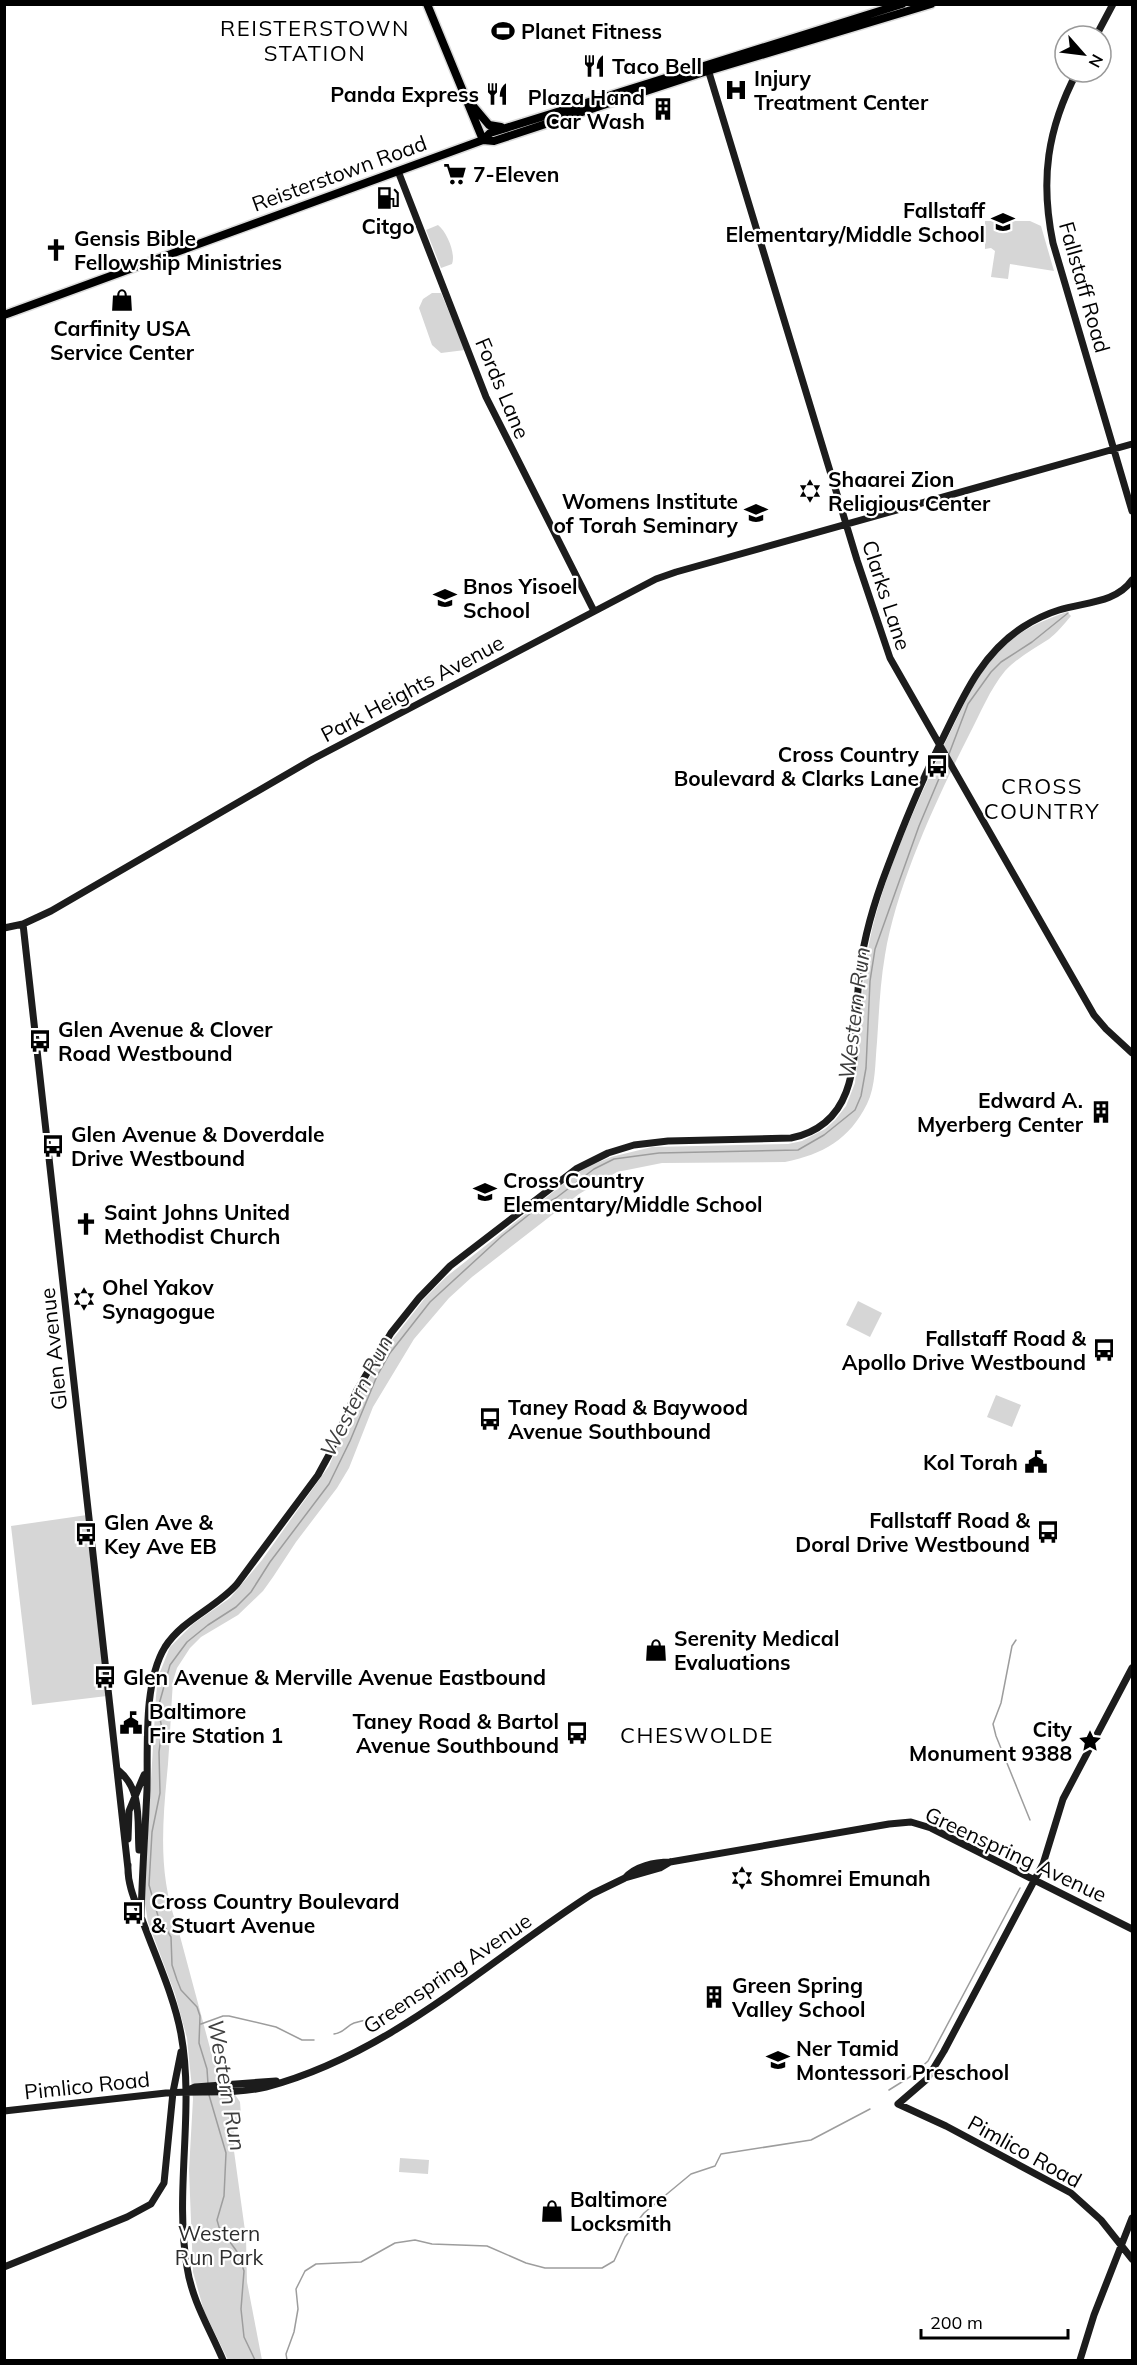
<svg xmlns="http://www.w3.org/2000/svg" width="1137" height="2365" viewBox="0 0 1137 2365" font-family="Mulish,sans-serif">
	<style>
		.green { fill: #d6d6d6 }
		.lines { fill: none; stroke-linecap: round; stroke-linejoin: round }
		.stream { stroke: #9d9d9d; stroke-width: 1.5 }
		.primary-casing { stroke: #dbdbdb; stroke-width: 11 }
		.secondary { stroke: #1c1c1c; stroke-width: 7 }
		.primary { stroke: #000; stroke-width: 8 }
		.labels { text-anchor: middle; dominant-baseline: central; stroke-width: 4.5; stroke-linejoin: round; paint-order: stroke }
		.poi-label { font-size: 21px; font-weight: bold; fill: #000; stroke: #fff; text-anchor: start }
		.street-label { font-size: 21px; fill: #000; stroke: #fff }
		.park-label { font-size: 21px; fill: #2d2d2d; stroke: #fff }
		.neighbourhood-label { font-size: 22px; letter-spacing: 1.5px; fill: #000; stroke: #fff }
		.water-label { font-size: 22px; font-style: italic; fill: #3e3e3e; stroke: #fff }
	</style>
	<rect width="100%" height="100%" fill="#fff"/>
	<path class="green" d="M985 221H1030L1041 226 1054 271 1010 264 1008 279 991 277 995 251 991 248 985 249Z
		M438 225C447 232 456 254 452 264L441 268 426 230Z
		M432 293H441L465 350 441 353 432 345 419 308 423 299Z
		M1067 612 1071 616C1064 624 1057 633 1049 639 1034 649 1018 657 1005 671 990 689 980 714 969 735 936 800 897 884 885 955 880 984 879 1013 877 1042 875 1062 876 1086 867 1104 849 1140 823 1154 785 1162L662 1163 617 1172 579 1194 472 1277 449 1298 414 1339 373 1407 349 1468 337 1488 296 1542 273 1577 263 1591 238 1615 201 1637 190 1648 177 1668 173 1681C171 1709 170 1737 168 1764 163 1818 157 1873 177 1925L214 2063 240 2102 241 2115 234 2130V2151L246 2238 247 2282 262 2360H228L204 2311 193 2272 189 2170 193 2099 187 2038 175 1994 148 1922 144 1898 156 1696 158 1677 170 1647 193 1624 230 1598 262 1560 329 1466 361 1392 392 1340 425 1298 446 1277 577 1173 594 1164 611 1157 652 1147 788 1144 802 1141 825 1129 835 1120 846 1106 855 1083C861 1035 860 986 870 939 884 873 917 803 945 743 960 713 972 682 994 656 1012 634 1040 621 1067 612Z
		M858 1301 882 1313 870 1337 846 1325Z
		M996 1395 1021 1405 1012 1427 987 1417Z
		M87 1515 107 1696 32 1705 11 1526Z
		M400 2158 429 2160 428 2174 399 2172Z"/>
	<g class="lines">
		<path class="stream" d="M949 754 968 704 991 672 1001 662 1032 642 1068 613
			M1016 1640 1012 1646 1001 1703 993 1724 996 1736 1030 1820
			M201 2024 223 2016H229L276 2027 302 2040H314
			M334 2034C344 2033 346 2026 354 2023 368 2018 388 2019 398 2009 413 1994 411 1992 432 1989 442 1979 452 1968 465 1964
			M208 2084 207 2069 199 2043 200 2016 197 2007 181 1990 177 1980 172 1965 171 1937 158 1916 149 1885 152 1832 160 1793 159 1752 162 1729 158 1708 170 1665 187 1642 208 1625 236 1607 251 1592 270 1562 329 1484 350 1441 377 1376 390 1353 430 1302 502 1236 536 1209 556 1198 594 1169 614 1159 659 1153 798 1150 824 1135 855 1110 861 1096 866 1068 870 981 875 949 919 826 946 762
			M889 2090 913 2075 928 2061 1020 1888
			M209 2095 226 2153 224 2196 217 2220 219 2227 238 2253 244 2271 241 2309 244 2337 255 2360
			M287 2360 286 2354 294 2332 298 2309 296 2289 305 2271 316 2264 361 2262 395 2243 415 2240 432 2244 487 2246 526 2263 545 2268H602L614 2261 625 2237 644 2213 691 2174 715 2166 721 2154 811 2140 870 2109"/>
		<g class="primary-casing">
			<path id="primary" d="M427 4 483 140
				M473 106 489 125 501 127
				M483 140 490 133 902 4
				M4 315 483 140 494 141 701 73 931 4"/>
		</g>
		<path class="secondary" d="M1096 36 1113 4
			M707 66 857 560 890 658 1094 1015 1106 1029 1132 1053
			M1077 72C1047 129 1040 180 1053 243L1132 511
			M398 171 486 397 594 611
			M23 924 128 1869
			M4 928 23 924 51 911 313 759 656 579 676 572 1132 444
			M1132 1668 1063 1799 1043 1864 944 2051 927 2079 898 2104 946 2126 1071 2193 1101 2220 1132 2259
			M118 1770C143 1790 137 1822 139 1850
			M128 1839 129 1811 144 1775
			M128 1865C127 1885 136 1903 143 1922 156 1958 174 1996 181 2034 195 2111 174 2190 187 2267 192 2301 210 2329 223 2360
			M625 1878C635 1866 655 1862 670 1862L889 1824 911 1822 931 1828 1132 1929
			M141 1918C142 1875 145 1833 147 1790 148 1748 143 1683 165 1647 183 1619 216 1608 237 1584L318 1475 330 1453 357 1390 391 1333 419 1298 450 1266 576 1169 608 1153 634 1145 668 1141 791 1138C868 1122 852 1037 859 979 862 945 871 913 882 882 900 833 919 786 942 740 963 697 981 654 1023 627 1034 620 1046 614 1059 610 1085 602 1116 603 1132 580
			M186 2091 195 2087 276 2081
			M4 2111 166 2093C199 2090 233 2095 266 2087 391 2054 486 1962 592 1894L625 1878 660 1868 670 1862
			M4 2267 127 2217 151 2204 164 2183 173 2092 181 2052
			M1080 2360 1094 2315 1132 2218"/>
		<use href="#primary" class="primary"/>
	</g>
	<defs>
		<g id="stadium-bare" transform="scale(1.8)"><path d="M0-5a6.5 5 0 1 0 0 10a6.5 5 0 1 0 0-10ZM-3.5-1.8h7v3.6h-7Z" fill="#000" stroke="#fff" stroke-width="2.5" paint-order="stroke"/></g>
		<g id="restaurant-bare" transform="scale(1.8)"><path d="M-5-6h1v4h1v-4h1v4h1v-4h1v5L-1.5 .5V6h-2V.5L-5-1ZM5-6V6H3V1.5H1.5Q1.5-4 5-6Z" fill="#000" stroke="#fff" stroke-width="2.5" paint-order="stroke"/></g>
		<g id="hospital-bare" transform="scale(1.8)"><path d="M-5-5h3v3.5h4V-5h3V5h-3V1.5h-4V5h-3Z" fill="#000" stroke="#fff" stroke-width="2.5" paint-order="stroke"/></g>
		<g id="building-bare" transform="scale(1.8)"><path d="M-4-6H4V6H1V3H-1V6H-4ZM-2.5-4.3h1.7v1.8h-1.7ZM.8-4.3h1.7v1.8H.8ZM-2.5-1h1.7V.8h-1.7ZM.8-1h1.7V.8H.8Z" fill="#000" stroke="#fff" stroke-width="2.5" paint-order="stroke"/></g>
		<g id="supermarket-bare" transform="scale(1.8)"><path d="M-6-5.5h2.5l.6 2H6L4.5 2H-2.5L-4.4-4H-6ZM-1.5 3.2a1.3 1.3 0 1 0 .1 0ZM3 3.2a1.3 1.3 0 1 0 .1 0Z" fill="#000" stroke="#fff" stroke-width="2.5" paint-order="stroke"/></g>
		<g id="fuel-bare" transform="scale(1.8)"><path d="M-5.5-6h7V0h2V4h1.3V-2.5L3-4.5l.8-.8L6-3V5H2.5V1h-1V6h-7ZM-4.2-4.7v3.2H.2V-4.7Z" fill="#000" stroke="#fff" stroke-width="2.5" paint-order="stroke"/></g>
		<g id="school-bare" transform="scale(1.8)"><path d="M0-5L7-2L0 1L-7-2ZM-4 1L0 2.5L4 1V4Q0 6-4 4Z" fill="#000" stroke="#fff" stroke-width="2.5" paint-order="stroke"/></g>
		<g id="church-bare" transform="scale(1.8)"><path d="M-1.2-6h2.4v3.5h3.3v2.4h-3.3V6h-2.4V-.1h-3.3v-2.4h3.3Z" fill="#000" stroke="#fff" stroke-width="2.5" paint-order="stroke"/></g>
		<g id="shop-bare" transform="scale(1.8)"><path d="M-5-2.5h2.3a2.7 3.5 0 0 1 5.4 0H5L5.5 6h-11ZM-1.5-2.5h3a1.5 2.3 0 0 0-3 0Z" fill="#000" stroke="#fff" stroke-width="2.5" paint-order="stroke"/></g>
		<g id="synagogue-bare" transform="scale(1.8)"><path d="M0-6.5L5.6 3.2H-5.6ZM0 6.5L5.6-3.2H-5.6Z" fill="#000" stroke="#fff" stroke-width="2.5" paint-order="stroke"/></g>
		<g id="bus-bare" transform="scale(1.8)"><path d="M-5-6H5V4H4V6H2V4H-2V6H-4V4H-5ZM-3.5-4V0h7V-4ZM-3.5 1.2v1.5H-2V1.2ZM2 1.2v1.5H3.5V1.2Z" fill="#000" stroke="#fff" stroke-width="2.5" paint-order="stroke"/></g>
		<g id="civic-bare" transform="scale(1.8)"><path d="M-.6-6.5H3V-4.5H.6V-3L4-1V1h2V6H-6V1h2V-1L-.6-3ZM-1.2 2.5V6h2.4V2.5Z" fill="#000" stroke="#fff" stroke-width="2.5" paint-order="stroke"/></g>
		<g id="sight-bare" transform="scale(1.8)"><path d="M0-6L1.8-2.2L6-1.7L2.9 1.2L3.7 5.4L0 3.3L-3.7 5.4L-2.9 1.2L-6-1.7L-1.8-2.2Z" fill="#000" stroke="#fff" stroke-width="2.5" paint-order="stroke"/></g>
	</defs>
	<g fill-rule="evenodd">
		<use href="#stadium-bare" x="503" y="31"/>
		<use href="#restaurant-bare" x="594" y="66"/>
		<use href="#hospital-bare" x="736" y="90"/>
		<use href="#restaurant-bare" x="497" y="94"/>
		<use href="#building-bare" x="663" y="109"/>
		<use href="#supermarket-bare" x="455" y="174"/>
		<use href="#fuel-bare" x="388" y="198"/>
		<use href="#school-bare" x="1003" y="222"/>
		<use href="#church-bare" x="56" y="250"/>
		<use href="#shop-bare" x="122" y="300"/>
		<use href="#synagogue-bare" x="810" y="491"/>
		<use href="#school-bare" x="756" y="513"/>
		<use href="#school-bare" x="445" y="598"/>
		<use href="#bus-bare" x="937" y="766"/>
		<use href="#bus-bare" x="40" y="1041"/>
		<use href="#building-bare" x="1101" y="1112"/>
		<use href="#bus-bare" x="53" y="1146"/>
		<use href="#school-bare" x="485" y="1192"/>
		<use href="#church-bare" x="86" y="1224"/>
		<use href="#synagogue-bare" x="84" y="1299"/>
		<use href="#bus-bare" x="1104" y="1350"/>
		<use href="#bus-bare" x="490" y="1419"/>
		<use href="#civic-bare" x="1036" y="1462"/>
		<use href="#bus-bare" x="1048" y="1532"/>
		<use href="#bus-bare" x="86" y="1534"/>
		<use href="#shop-bare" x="656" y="1650"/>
		<use href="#bus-bare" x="105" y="1677"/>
		<use href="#civic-bare" x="131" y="1723"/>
		<use href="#bus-bare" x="577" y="1733"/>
		<use href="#sight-bare" x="1090" y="1741"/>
		<use href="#synagogue-bare" x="742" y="1878"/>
		<use href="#bus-bare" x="133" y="1913"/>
		<use href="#building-bare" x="714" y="1997"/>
		<use href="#school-bare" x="778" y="2060"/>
		<use href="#shop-bare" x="552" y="2211"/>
	</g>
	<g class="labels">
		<g class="poi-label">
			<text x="521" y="31">Planet Fitness</text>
			<text x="612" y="66">Taco Bell</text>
			<text x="754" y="78">Injury<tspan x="754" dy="24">Treatment Center</tspan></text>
			<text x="479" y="94" text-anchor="end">Panda Express</text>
			<text x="645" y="97" text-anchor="end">Plaza Hand<tspan x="645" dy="24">Car Wash</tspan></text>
			<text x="473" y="174">7-Eleven</text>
			<text x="985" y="210" text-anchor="end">Fallstaff<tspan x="985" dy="24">Elementary/Middle School</tspan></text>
			<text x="388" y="226" text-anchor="middle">Citgo</text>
			<text x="74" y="238">Gensis Bible<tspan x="74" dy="24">Fellowship Ministries</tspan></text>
			<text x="122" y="328" text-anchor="middle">Carfinity USA<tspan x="122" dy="24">Service Center</tspan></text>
			<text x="828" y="479">Shaarei Zion<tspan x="828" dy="24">Religious Center</tspan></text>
			<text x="738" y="501" text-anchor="end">Womens Institute<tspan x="738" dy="24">of Torah Seminary</tspan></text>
			<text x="463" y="586">Bnos Yisoel<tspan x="463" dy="24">School</tspan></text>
			<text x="919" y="754" text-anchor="end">Cross Country<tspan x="919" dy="24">Boulevard &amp; Clarks Lane</tspan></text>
			<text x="58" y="1029">Glen Avenue &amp; Clover<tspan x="58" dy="24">Road Westbound</tspan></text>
			<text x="1083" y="1100" text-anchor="end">Edward A.<tspan x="1083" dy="24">Myerberg Center</tspan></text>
			<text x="71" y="1134">Glen Avenue &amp; Doverdale<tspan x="71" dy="24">Drive Westbound</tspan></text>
			<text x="503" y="1180">Cross Country<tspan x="503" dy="24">Elementary/Middle School</tspan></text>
			<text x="104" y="1212">Saint Johns United<tspan x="104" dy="24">Methodist Church</tspan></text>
			<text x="102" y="1287">Ohel Yakov<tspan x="102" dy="24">Synagogue</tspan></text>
			<text x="1086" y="1338" text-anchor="end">Fallstaff Road &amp;<tspan x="1086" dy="24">Apollo Drive Westbound</tspan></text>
			<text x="508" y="1407">Taney Road &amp; Baywood<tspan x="508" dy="24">Avenue Southbound</tspan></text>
			<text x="1018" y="1462" text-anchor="end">Kol Torah</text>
			<text x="1030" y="1520" text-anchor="end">Fallstaff Road &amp;<tspan x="1030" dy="24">Doral Drive Westbound</tspan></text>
			<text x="104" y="1522">Glen Ave &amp;<tspan x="104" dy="24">Key Ave EB</tspan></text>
			<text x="674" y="1638">Serenity Medical<tspan x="674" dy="24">Evaluations</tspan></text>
			<text x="123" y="1677">Glen Avenue &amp; Merville Avenue Eastbound</text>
			<text x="149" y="1711">Baltimore<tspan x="149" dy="24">Fire Station 1</tspan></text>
			<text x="559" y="1721" text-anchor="end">Taney Road &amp; Bartol<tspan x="559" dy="24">Avenue Southbound</tspan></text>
			<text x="1072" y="1729" text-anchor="end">City<tspan x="1072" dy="24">Monument 9388</tspan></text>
			<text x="760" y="1878">Shomrei Emunah</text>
			<text x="151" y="1901">Cross Country Boulevard<tspan x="151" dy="24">&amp; Stuart Avenue</tspan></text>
			<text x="732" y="1985">Green Spring<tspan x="732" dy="24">Valley School</tspan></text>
			<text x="796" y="2048">Ner Tamid<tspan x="796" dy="24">Montessori Preschool</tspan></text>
			<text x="570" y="2199">Baltimore<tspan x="570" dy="24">Locksmith</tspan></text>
		</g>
		<g class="street-label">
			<text transform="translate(339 173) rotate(-20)">Reisterstown Road</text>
			<text transform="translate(1085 287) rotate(74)">Fallstaff Road</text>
			<text transform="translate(503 388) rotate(67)">Fords Lane</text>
			<text transform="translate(887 595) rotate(72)">Clarks Lane</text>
			<text transform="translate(412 688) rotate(-28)">Park Heights Avenue</text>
			<text transform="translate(53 1349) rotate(-96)">Glen Avenue</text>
			<text transform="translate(1016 1854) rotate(25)">Greenspring Avenue</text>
			<text transform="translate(447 1973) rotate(-34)">Greenspring Avenue</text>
			<text transform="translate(87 2085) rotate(-6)">Pimlico Road</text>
			<text transform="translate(1025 2151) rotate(29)">Pimlico Road</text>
		</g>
		<g class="park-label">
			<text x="219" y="2233">Western<tspan x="219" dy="24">Run Park</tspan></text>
		</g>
		<g class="neighbourhood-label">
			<text x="315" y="28">REISTERSTOWN<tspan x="315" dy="25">STATION</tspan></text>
			<text x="1042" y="786">CROSS<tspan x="1042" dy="25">COUNTRY</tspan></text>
			<text x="697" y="1735">CHESWOLDE</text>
		</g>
		<g class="water-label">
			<text transform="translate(854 1013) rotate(-83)">Western Run</text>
			<text transform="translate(356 1396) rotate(-63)">Western Run</text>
			<text transform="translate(227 2085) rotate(80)">Western Run</text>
		</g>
	</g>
	<rect width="1137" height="2365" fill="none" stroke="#000000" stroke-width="12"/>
	<g transform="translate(1083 54) rotate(118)"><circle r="28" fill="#ffffff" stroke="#999999" stroke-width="1.5"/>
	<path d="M0-4.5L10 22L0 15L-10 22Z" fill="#000000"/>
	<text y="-9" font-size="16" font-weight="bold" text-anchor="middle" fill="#000000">N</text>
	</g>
	<path d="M921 2329v9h147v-9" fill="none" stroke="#000000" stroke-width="3"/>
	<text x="930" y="2329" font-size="18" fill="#000000" stroke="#ffffff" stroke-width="4.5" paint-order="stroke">200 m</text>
</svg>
